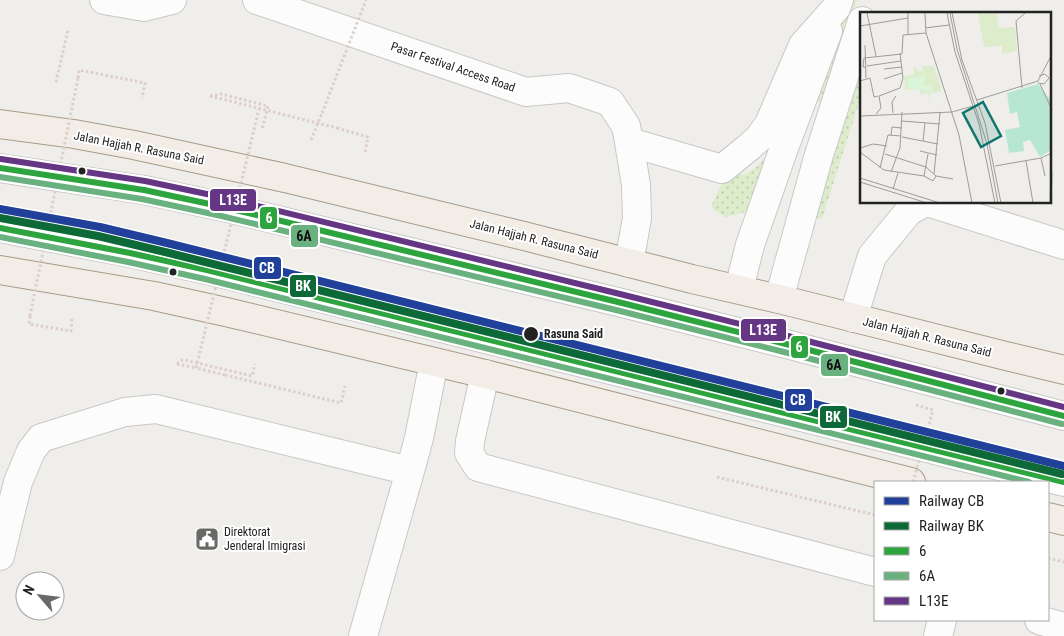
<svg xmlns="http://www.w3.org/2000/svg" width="1064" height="636" viewBox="0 0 1064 636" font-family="'Roboto Condensed',sans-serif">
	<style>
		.grass { fill: url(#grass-dots) }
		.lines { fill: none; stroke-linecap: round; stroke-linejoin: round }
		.minor-casing { stroke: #c9c8c7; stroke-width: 30 }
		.major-casing { stroke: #a79c86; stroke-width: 30 }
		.path { stroke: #dccecd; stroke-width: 3; stroke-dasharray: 2.5 2.5; stroke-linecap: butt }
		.minor { stroke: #fdfcfc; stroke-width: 28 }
		.major { stroke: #f3ede7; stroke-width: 28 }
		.path-bridge { stroke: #dccecd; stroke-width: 3; stroke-dasharray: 2.5 2.5; stroke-linecap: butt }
		.bus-1-casing { stroke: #fff; stroke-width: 10 }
		.bus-2-casing { stroke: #fff; stroke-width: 10 }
		.bus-3-casing { stroke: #fff; stroke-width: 10 }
		.bus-1 { stroke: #2ea43f; stroke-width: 6 }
		.bus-2 { stroke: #6ab180; stroke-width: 6 }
		.bus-3 { stroke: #643683; stroke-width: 6 }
		.rail-1-casing { stroke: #fff; stroke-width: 11 }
		.rail-2-casing { stroke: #fff; stroke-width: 11 }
		.rail-1 { stroke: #20409a; stroke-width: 8 }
		.rail-2 { stroke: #0e6938; stroke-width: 8 }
		.bus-dot { fill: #222; stroke: #fff; stroke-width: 2 }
		.labels { text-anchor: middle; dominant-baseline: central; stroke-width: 4; stroke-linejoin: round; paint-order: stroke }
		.street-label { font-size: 12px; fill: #222; stroke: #fff }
		.stop-label { font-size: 12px; font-weight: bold; fill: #222; stroke: #fff; text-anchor: start }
		.poi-label { font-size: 12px; fill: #222; stroke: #fff; text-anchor: start }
		.inset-river { fill: none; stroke: #bfdbe3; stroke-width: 2.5 }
		.inset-road { fill: none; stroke: #9e9c9b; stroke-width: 1 }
		.view { fill: #0f766e; fill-opacity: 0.15; stroke: #0f766e; stroke-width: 2.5 }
		.inset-edge { fill: none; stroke: #222; stroke-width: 2.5 }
		.line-badge { stroke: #fff; stroke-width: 2 }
		.badge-label { font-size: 14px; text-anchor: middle; font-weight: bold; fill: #fff }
		.pale-badge-label { font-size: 14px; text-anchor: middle; font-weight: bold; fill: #111 }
	</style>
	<defs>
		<pattern id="grass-dots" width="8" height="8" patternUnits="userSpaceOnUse" patternTransform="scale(1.25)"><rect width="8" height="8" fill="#ddeccb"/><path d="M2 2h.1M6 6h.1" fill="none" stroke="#bdcaae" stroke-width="1.8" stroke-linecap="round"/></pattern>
	</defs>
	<rect width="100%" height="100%" fill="#f0eeeb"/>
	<path class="grass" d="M847 0H857L826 102 820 107 817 97Z
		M861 44V96L822 219 808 214Z
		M767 156 749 211 726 217 715 211 711 206 728 172 744 175 755 168Z"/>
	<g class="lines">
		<g class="minor-casing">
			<path id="minor" d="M104 0 144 7 172 0
				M257 0 526 92 569 88 610 102 626 126 629 142 722 169 749 147 759 138 769 124 803 45 836 8 839 0
				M0 168 144 190 219 206 618 302 786 344 1064 416
				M927 202 1064 245
				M0 228 130 253 207 270 1064 482
				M629 263 637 218 636 185 629 142
				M739 289 750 245 784 148 828 31
				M779 299 818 158 862 21
				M853 318 872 256 909 211 926 202
				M485 374 470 441 469 453 478 467 875 572
				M410 471 419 438 434 362
				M0 556 18 482 31 451 41 438 125 412 156 409 410 471 363 636
				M1039 620 1064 627
				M938 636 942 620"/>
		</g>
		<g class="major-casing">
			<path id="major" d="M0 124 74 134 134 145 285 178 524 236 692 279 779 299 1006 356 1064 370
				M0 270 154 296 226 312 485 374 911 482
				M1048 517 1064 521"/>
		</g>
		<path class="path" d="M78 78 79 70 145 83 142 98
			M56 82 68 30
			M210 96 221 94 268 106 262 129
			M337 128 368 137 365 153
			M311 140 322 113
			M30 316 29 324 71 331 72 319
			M177 364 182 360H185L252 376 255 364
			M177 364 196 368
			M225 375 341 403 345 386
			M717 477 875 515
			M1048 558 1064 562"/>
		<use href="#minor" class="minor"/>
		<use href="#major" class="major"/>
		<path class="path-bridge" d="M210 96 337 128
			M322 113 366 0
			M30 316 78 78
			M225 375 196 368 259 109
			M913 482 933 410 916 405"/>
		<g class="bus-1-casing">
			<path id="bus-1" d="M0 168 144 190 219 206 618 302 786 344 1064 416
				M0 228 130 253 207 270 1064 482"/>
		</g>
		<g class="bus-2-casing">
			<path id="bus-2" d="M0 177 142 199 217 215 616 310 784 352 1062 424
				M0 237 128 262 205 279 1029 482"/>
		</g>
		<g class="bus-3-casing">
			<path id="bus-3" d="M1 159 145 181 221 197 620 294 788 336 1064 407
				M2 219 132 244 209 262 1064 473"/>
		</g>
		<use href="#bus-1" class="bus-1"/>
		<use href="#bus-2" class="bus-2"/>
		<use href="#bus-3" class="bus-3"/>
		<g class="rail-1-casing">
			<path id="rail-1" d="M0 209 100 227 167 243 1064 466"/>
		</g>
		<g class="rail-2-casing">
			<path id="rail-2" d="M0 218 98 236 165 252 1062 474"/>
		</g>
		<use href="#rail-1" class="rail-1"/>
		<use href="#rail-2" class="rail-2"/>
	</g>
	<defs>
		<g id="civic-square" transform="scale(1.25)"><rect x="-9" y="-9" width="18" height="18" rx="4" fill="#6a6968" stroke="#fff"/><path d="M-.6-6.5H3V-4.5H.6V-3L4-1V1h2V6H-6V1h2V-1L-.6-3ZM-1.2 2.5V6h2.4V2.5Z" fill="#fff"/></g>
	</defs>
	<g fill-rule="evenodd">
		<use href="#civic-square" x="207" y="539"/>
	</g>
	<g class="bus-dot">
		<circle cx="82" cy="171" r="4.5"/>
		<circle cx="173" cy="272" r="4.5"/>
		<circle cx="531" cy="334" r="8"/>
		<circle cx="1001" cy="391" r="4.5"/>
	</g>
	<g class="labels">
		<g class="street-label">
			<text transform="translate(453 67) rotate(19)">Pasar Festival Access Road</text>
			<text transform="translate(139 148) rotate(11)">Jalan Hajjah R. Rasuna Said</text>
			<text transform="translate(534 239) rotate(14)">Jalan Hajjah R. Rasuna Said</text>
			<text transform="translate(927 337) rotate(14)">Jalan Hajjah R. Rasuna Said</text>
		</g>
		<g class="stop-label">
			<text x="544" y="334">Rasuna Said</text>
		</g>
		<g class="poi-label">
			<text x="224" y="532">Direktorat<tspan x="224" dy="14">Jenderal Imigrasi</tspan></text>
		</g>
	</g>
	<g transform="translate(860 12)">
		<rect width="191" height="191" fill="#f0eeeb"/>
		<path d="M118 1H137L138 16 155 15 157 39 142 42V34L124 35ZM54 53 57 59H63L62 54H74L82 79 70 82V89L68 81 60 82V76L45 78 44 64 54 63Z" fill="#ddeccb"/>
		<path d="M66 64 64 74 71 73 73 79 47 76 49 66Z" fill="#daf5da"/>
		<path d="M178 72 190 87 191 138 180 145 170 128 163 130 164 139 149 141 145 118 160 115 157 100 150 102 147 81Z" fill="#b7e6d2"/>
		<path class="inset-river" d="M190 191 192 160"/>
		<path class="inset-road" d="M7 1 16 44M48 1V22M65 1 66 21 99 123 112 191M87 1 95 40 119 112 135 191M90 1 97 37 127 132 138 191M92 1 102 48 125 111 141 191M0 14 48 6M65 16 89 13M5 33 6 66M7 54 41 49M6 55H3L4 46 42 42 43 23 66 21M24 57 42 55M24 67 42 61M0 69 10 66 14 85 18 84M178 69 192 42M178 71 184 72 189 66 185 62 179 64M180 72 192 98M162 76 156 9 165 1M117 88 178 69M33 101 32 90 36 84M16 102 21 96 19 84 40 76 43 66 40 41M0 104 92 100 113 94M42 109 80 112M31 123 32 115 42 116M42 125 78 132M63 129 65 111M0 136 13 132 27 134M60 139 77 143M0 140 24 158 64 164 73 169 76 164M25 142 66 155 76 164 93 167M181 146 185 164M166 149 173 191M135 154 181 146 192 141M20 156 28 123 41 124M31 160 40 136 42 100M74 162 80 101M64 164 68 142M0 166 80 191M0 170 67 191M33 177 38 161"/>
		<path class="view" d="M123 90 141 124 121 135 103 101Z"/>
		<rect width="191" height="191" class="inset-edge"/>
	</g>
	<g class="line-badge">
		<rect x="209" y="188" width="48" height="24" rx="5" fill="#643683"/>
		<rect x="259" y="206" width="19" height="24" rx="5" fill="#2ea43f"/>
		<rect x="290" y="224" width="29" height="24" rx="5" fill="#6ab180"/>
		<rect x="253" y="256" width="29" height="24" rx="5" fill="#20409a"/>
		<rect x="289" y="274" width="28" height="24" rx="5" fill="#0e6938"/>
		<rect x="740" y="318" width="47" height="24" rx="5" fill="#643683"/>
		<rect x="790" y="335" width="19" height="24" rx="5" fill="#2ea43f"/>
		<rect x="820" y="353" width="29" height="24" rx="5" fill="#6ab180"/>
		<rect x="784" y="388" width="29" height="24" rx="5" fill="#20409a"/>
		<rect x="819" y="405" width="29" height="24" rx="5" fill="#0e6938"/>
	</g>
	<g class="badge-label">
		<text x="233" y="205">L13E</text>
		<text x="269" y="223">6</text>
		<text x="267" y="273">CB</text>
		<text x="303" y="291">BK</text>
		<text x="763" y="335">L13E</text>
		<text x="799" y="352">6</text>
		<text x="798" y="405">CB</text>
		<text x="833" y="422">BK</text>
	</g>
	<g class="pale-badge-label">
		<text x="304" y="241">6A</text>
		<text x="834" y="370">6A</text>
	</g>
	<rect x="874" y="481" width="175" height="140" fill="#ffffff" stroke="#a7a7a7"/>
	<rect x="884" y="497" width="25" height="8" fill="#20409a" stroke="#a7a7a7"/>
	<text x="919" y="506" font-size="15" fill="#222222">Railway CB</text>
	<rect x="884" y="522" width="25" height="8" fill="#0e6938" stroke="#a7a7a7"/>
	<text x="919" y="531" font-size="15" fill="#222222">Railway BK</text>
	<rect x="884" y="547" width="25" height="8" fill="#2ea43f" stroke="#a7a7a7"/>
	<text x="919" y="556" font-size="15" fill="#222222">6</text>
	<rect x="884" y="572" width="25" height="8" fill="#6ab180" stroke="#a7a7a7"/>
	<text x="919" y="581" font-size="15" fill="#222222">6A</text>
	<rect x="884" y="597" width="25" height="8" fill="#643683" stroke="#a7a7a7"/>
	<text x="919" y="606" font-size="15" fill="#222222">L13E</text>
	<g transform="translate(40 596) rotate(298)"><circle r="24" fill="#ffffff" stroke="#a7a7a7"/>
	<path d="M0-4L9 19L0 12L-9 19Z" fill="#6a6968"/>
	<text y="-8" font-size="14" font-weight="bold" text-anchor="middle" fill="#222222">N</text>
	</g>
</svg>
